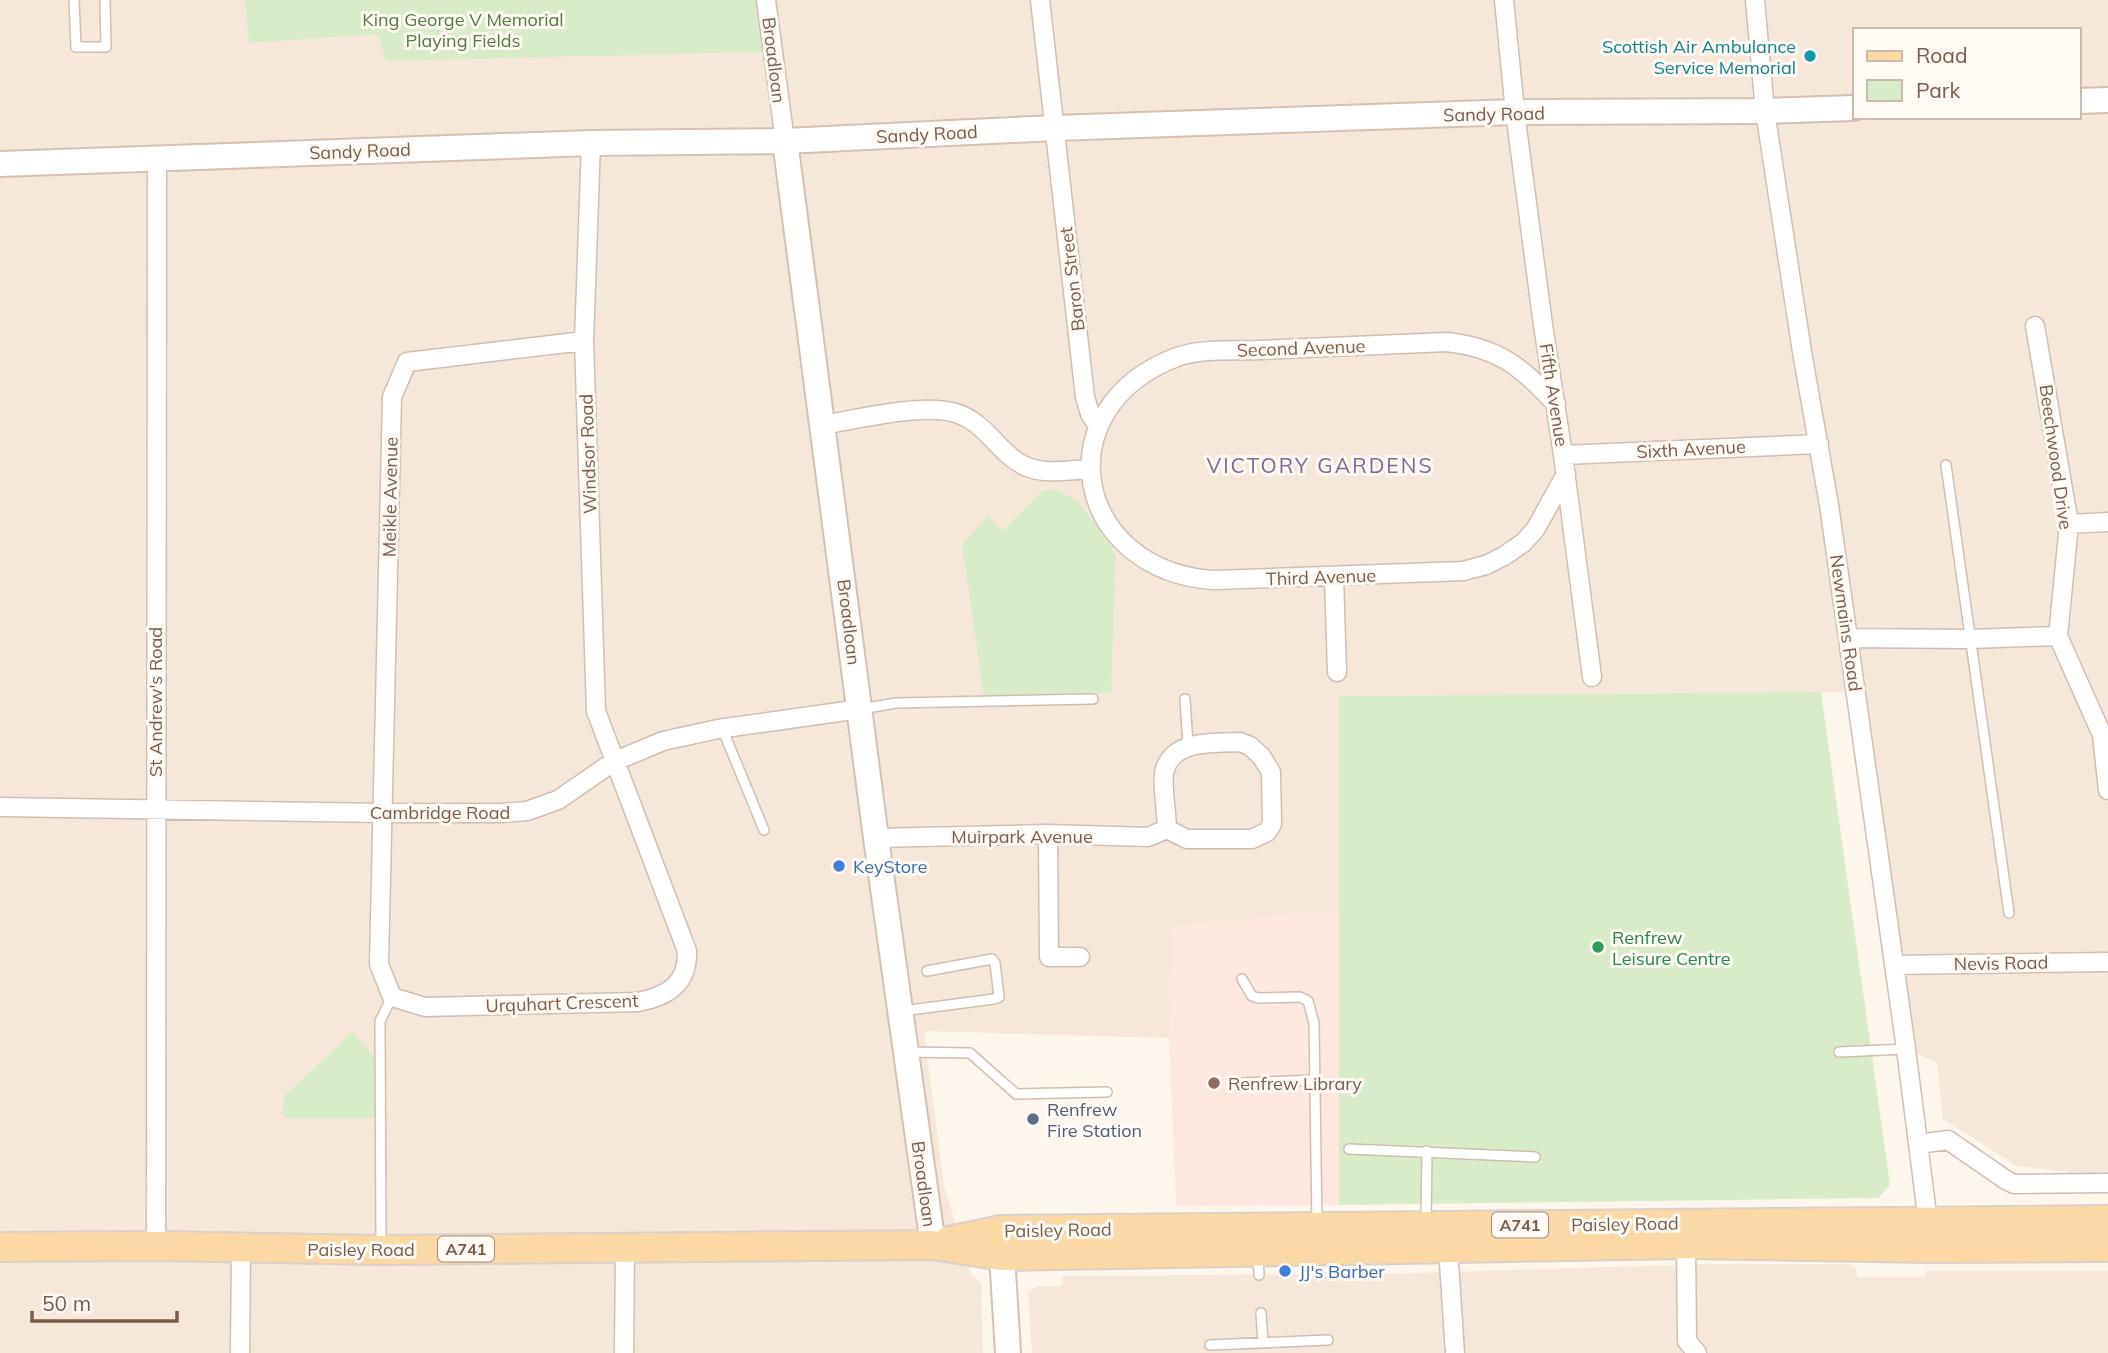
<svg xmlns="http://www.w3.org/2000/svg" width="2108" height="1353" viewBox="0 0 2108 1353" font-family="Mulish,sans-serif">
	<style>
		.residential { fill: #f5e8da; fill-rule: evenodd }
		.commercial { fill: #fde8e0 }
		.green { fill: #d8ecc9 }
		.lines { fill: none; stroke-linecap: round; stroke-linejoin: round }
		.lane-casing { stroke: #d1beb0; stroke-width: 12 }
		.street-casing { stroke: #d1beb0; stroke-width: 21 }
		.secondary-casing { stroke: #d6c0b0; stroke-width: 28 }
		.primary-casing { stroke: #dad1cd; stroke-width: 32 }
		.lane { stroke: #fff; stroke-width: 9 }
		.street { stroke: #fff; stroke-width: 18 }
		.secondary { stroke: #fff; stroke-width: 24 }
		.primary { stroke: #fbd9a5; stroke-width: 28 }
		.culture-dot { fill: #0f9aa8; stroke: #fffaf3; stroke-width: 2.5 }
		.shop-dot { fill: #3f7fe0; stroke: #fffaf3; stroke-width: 2.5 }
		.leisure-dot { fill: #2e9e5b; stroke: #fffaf3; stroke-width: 2.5 }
		.education-dot { fill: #8d6e63; stroke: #fffaf3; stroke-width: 2.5 }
		.service-dot { fill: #5c6f8a; stroke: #fffaf3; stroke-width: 2.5 }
		.labels { text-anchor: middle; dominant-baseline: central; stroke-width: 6; stroke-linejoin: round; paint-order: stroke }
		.shield { fill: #fffaf3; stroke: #a28b7f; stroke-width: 2 }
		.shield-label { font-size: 16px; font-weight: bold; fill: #7a5c4d }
		.park-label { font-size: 18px; fill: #537a41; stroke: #fffaf3 }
		.culture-label { font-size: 18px; fill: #0d838f; stroke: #fffaf3; text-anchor: end }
		.street-label { font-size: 18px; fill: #7a5c4d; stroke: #fffaf3 }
		.shop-label { font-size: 18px; fill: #366cbe; stroke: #fffaf3; text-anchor: start }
		.leisure-label { font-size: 18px; fill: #27864d; stroke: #fffaf3; text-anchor: start }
		.education-label { font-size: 18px; fill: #785e54; stroke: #fffaf3; text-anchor: start }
		.service-label { font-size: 18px; fill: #4e5e75; stroke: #fffaf3; text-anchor: start }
		.quarter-label { font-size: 21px; letter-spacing: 2px; fill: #846695; stroke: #fffaf3 }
	</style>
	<rect width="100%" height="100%" fill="#fdf6ec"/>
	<path class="residential" d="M0 0H2108V1177L2017 1166 1943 1119 1937 1063 1906 1049 1855 692 1339 696 1340 910 1172 927 1169 1038 924 1031 944 1186 971 1273 981 1283 983 1353H0ZM1854 30H2078V117H1854Z
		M1708 1264H1848L1856 1269 1858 1277H1925L1926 1271H2108V1353H1032L1028 1292 1038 1286H1063L1062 1276 1384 1274Z"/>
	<path class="commercial" d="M1340 910 1339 1205 1176 1206 1169 1038 1172 927Z"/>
	<path class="green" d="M245 0H756L763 52 386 61 378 34 249 43Z
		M1043 490H1058L1079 502 1116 554 1111 693 984 695 962 544 988 517 1003 531Z
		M1821 692 1890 1185 1878 1198 1339 1205V696Z
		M353 1032 375 1059V1118H283L284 1096Z"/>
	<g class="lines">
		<g class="lane-casing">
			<path id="lane" d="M74 0 76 47H106L105 0
				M1946 465 2009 913
				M1185 699 1188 745
				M861 709 896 703 1093 699
				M722 728 764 830
				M1242 979 1252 996 1258 998 1300 997 1308 1001 1314 1023 1317 1225
				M902 1011 994 999 999 997 995 963 992 959 927 971
				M908 1052 970 1053 1016 1094 1107 1092
				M1839 1052 1906 1049
				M1243 1083 1315 1080
				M1349 1149 1535 1157
				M1426 1224 1427 1151
				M381 1248 380 1021 392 997
				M1258 1257 1259 1275
				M1261 1313 1263 1342
				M1210 1345 1328 1340"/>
		</g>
		<g class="street-casing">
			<path id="street" d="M766 0 785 141
				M1040 0 1085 397 1090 414 1098 426
				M1504 0 1515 112 1543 325 1563 455 1592 677
				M1755 0 1765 111 1803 358 1829 505 1848 638 1906 1049 1929 1230
				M2035 326 2069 524 2058 636 2102 735 2108 790
				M584 341 407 362 392 397 379 964 392 997 425 1007 638 1002C668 996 688 984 687 951L596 711 584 341 591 143
				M1556 404C1521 367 1500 348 1447 342 1385 345 1323 347 1261 350 1234 351 1203 348 1177 357 1042 408 1074 571 1214 580L1463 571 1486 565 1504 556 1523 543 1535 530 1566 474
				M823 425C858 419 919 404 952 412 986 420 997 453 1025 466 1044 475 1069 470 1090 469
				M1563 455 1819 444
				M2069 524 2108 522
				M1334 577 1337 672
				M1848 638 1969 639 2058 636
				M1240 742 1250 746 1261 756 1271 772 1272 824 1267 832 1252 839H1187L1167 829C1167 816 1162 785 1164 773 1171 739 1214 743 1240 742Z
				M0 807 383 813H501L527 811 558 800 613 762 663 741 718 729 860 709
				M1048 834 1049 957H1080
				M876 838 1048 834 1148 837 1167 829
				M1894 965 2108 962
				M1918 1144 1948 1140 2006 1180 2014 1184 2108 1183
				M1442 1240 1448 1248 1455 1353
				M1686 1244 1687 1341 1697 1353
				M156 1246 157 157
				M240 1353 241 1247
				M624 1353 625 1247"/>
		</g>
		<g class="secondary-casing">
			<path id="secondary" d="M2078 101 2108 100
				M785 141 876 838 933 1245
				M0 164 591 143 785 141 1055 128 1515 112 1765 111 1854 108
				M1001 1238 1008 1353"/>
		</g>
		<g class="primary-casing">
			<path id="primary" d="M949 1241 1001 1230 2108 1220
				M0 1247 156 1246 381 1250 933 1245 1002 1256 1686 1244 1930 1248 2108 1247"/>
		</g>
		<use href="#lane" class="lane"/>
		<use href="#street" class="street"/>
		<use href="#secondary" class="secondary"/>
		<use href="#primary" class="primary"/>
	</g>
	<circle class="culture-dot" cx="1810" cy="56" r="7"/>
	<g class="shop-dot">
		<circle cx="839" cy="866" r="7"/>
		<circle cx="1285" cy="1271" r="7"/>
	</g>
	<circle class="leisure-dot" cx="1598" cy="947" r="7"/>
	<circle class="education-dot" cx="1214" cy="1083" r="7"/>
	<circle class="service-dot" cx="1033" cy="1119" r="7"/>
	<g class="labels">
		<g class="shield">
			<rect x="1492" y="1212.5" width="56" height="25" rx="5"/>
			<rect x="438" y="1236.5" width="56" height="25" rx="5"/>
		</g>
		<g class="shield-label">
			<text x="1520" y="1225">A741</text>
			<text x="466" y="1249">A741</text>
		</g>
		<g class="park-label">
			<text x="463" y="19">King George V Memorial<tspan x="463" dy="21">Playing Fields</tspan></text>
		</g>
		<g class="culture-label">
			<text x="1796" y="46">Scottish Air Ambulance<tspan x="1796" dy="21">Service Memorial</tspan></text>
		</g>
		<g class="street-label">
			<text transform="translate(774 60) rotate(83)">Broadloan</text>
			<text transform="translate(1494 114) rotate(-1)">Sandy Road</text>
			<text transform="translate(927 134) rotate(-3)">Sandy Road</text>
			<text transform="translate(360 151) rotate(-2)">Sandy Road</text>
			<text transform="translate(1072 279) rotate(-97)">Baron Street</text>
			<text transform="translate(1301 348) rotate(-2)">Second Avenue</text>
			<text transform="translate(1554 395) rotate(81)">Fifth Avenue</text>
			<text transform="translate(1691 449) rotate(-3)">Sixth Avenue</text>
			<text transform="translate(588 454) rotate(-92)">Windsor Road</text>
			<text transform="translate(2056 457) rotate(82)">Beechwood Drive</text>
			<text transform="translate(390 497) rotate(-89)">Meikle Avenue</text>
			<text transform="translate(1321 577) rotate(-2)">Third Avenue</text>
			<text transform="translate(849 622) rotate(83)">Broadloan</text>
			<text transform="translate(1846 623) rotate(82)">Newmains Road</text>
			<text transform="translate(155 702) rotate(-90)">St Andrew's Road</text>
			<text x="440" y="812">Cambridge Road</text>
			<text x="1022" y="836">Muirpark Avenue</text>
			<text transform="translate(2001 963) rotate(-1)">Nevis Road</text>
			<text transform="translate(562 1003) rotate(-2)">Urquhart Crescent</text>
			<text transform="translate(924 1184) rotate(82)">Broadloan</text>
			<text transform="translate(1625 1224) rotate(-1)">Paisley Road</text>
			<text transform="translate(1058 1230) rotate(-1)">Paisley Road</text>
			<text x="361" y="1249">Paisley Road</text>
		</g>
		<g class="shop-label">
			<text x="853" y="866">KeyStore</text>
			<text x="1299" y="1271">JJ's Barber</text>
		</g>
		<g class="leisure-label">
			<text x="1612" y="937">Renfrew<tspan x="1612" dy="21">Leisure Centre</tspan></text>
		</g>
		<g class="education-label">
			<text x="1228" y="1083">Renfrew Library</text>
		</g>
		<g class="service-label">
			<text x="1047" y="1109">Renfrew<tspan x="1047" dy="21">Fire Station</tspan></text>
		</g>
		<g class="quarter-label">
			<text x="1320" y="465">VICTORY GARDENS</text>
		</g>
	</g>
	<rect x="1853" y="28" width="228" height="91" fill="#fffaf3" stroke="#cabbb1" stroke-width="2"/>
	<rect x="1867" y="51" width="35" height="10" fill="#fbd9a5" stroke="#cabbb1" stroke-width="2"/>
	<text x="1916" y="63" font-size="21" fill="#7a5c4d">Road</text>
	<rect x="1867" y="80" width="35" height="21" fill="#d8ecc9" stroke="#cabbb1" stroke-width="2"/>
	<text x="1916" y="98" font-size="21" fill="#7a5c4d">Park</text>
	<path d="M32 1311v10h145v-10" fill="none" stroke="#7a5c4d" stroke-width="3.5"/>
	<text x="42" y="1311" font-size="21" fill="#7a5c4d" stroke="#fffaf3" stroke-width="5" paint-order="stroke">50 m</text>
</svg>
